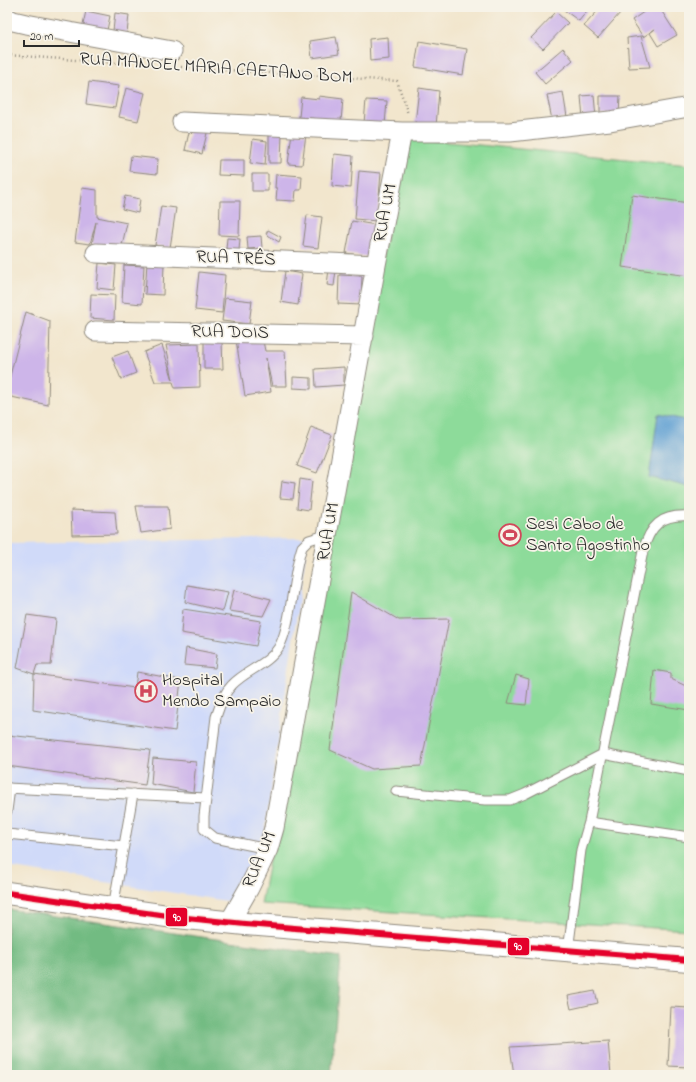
<svg xmlns="http://www.w3.org/2000/svg" width="696" height="1082" viewBox="0 0 696 1082" font-family="'Indie Flower',sans-serif">
	<style>
		.built { fill: #d0daf9 }
		.green { fill: #8ddb9a; stroke: #5c8362 }
		.forest { fill: #72bb82; stroke: #4e7356 }
		.water { fill: #60a0d3; stroke: #46667f }
		.building { fill: #cdb5e9 }
		.lines { fill: none; stroke-linecap: round; stroke-linejoin: round }
		.service-casing { stroke: #8e887c; stroke-width: 11 }
		.minor-casing { stroke: #8e887c; stroke-width: 21 }
		.primary-casing { stroke: #8e887c; stroke-width: 24 }
		.path { stroke: #8e887c; stroke-width: 2.5; stroke-dasharray: 1 3; stroke-linecap: butt }
		.service { stroke: #fff; stroke-width: 9 }
		.minor { stroke: #fff; stroke-width: 19 }
		.primary { stroke: #fff; stroke-width: 22 }
		.bus-1-casing { stroke: #f7f3e8; stroke-width: 9 }
		.bus-1 { stroke: #e4002b; stroke-width: 6 }
		.labels { text-anchor: middle; dominant-baseline: central; stroke-width: 3.5; stroke-linejoin: round; paint-order: stroke }
		.street-label { font-size: 18px; fill: #2b2b2b; stroke: #f7f3e8 }
		.poi-label { font-size: 18px; fill: #2b2b2b; stroke: #f7f3e8; text-anchor: start }
		.line-badge { stroke: #f7f3e8; stroke-width: 1.5 }
		.badge-label { font-size: 11px; text-anchor: middle; font-weight: bold; fill: #fff }
	</style>
	<rect width="100%" height="100%" fill="#f7f3e8"/>
	<filter id="ink" filterUnits="userSpaceOnUse"><feTurbulence type="fractalNoise" baseFrequency=".025" numOctaves="2"/><feDisplacementMap in="SourceGraphic" scale="8" xChannelSelector="R" yChannelSelector="G"/><feConvolveMatrix kernelMatrix="1 2 1 2 8 2 1 2 1" color-interpolation-filters="sRGB"/></filter>
	<filter id="wash" filterUnits="userSpaceOnUse"><feTurbulence type="fractalNoise" baseFrequency=".012" numOctaves="4" result="noise"/><feDisplacementMap in="SourceGraphic" scale="16" xChannelSelector="R" yChannelSelector="G"/><feGaussianBlur stdDeviation="0.9" result="paint"/><feColorMatrix in="noise" values="0 0 0 0 0 0 0 0 0 0 0 0 0 0 0 0 0 1.4 0 .05"/><feComposite in="paint" operator="in"/></filter>
	<g filter="url(#wash)">
		<rect width="100%" height="100%" fill="#f2e6cd"/>
		<path class="built" d="M308 538 264 838 233 902 7 867V543Z"/>
		<path class="green" d="M405 138 689 165V930L261 904Z"/>
		<path class="forest" d="M7 909 341 957 331 1075H7Z"/>
		<path class="water" d="M658 414 689 421V487L649 477Z"/>
		<g id="blocks">
			<path class="building" d="M567 7H590L579 21 564 10Z
				M601 7H616L621 12 598 38 584 26Z
				M651 7H659L677 35 658 46 650 33 655 29 643 37 632 20Z
				M86 11 110 16 106 35 82 29Z
				M556 12 568 23 543 49 531 38Z
				M115 13 129 15 127 33 113 31Z
				M641 36 650 67 629 68 627 38Z
				M336 37 339 54 312 58 310 41Z
				M388 37 389 59 370 61 369 39Z
				M419 41 467 49 463 75 415 67Z
				M563 48 573 60 545 84 535 72Z
				M89 82 119 86 115 108 86 104Z
				M126 88 145 93 138 121 119 117Z
				M419 88 439 91 436 126 415 124Z
				M563 92 567 117 552 120 547 95Z
				M594 95 596 118 583 119 581 96Z
				M319 96 343 99 341 121 299 117 301 97 319 99Z
				M600 96H620L619 115 600 114Z
				M366 100 387 101 385 125 364 123Z
				M190 128 207 133 202 154 185 150Z
				M269 132 282 133 281 163H269Z
				M292 132 306 134 302 165 288 164Z
				M253 139 267 141 265 165 250 163Z
				M334 154 353 156 351 188 332 186Z
				M131 156 158 159 157 174 129 171Z
				M219 160H244V176L218 175Z
				M359 171 381 173 377 221 355 219Z
				M252 174H268V191H252Z
				M276 174 302 176 301 190H296L295 201 276 200 277 188H275Z
				M82 188 97 190V217L127 223 121 250 92 244 96 222 90 244 75 242Z
				M632 195 689 203V276L622 267Z
				M125 196 140 199 138 213 122 209Z
				M220 201H240L239 236 219 235Z
				M161 206 176 208 170 248 155 245Z
				M307 215 322 217 318 248 303 246Z
				M352 221 376 225 370 257 346 253Z
				M268 230 281 237 279 242 266 234Z
				M261 236 262 248 248 249 247 237Z
				M227 238 240 239 239 250 226 249Z
				M147 262 164 263 163 295 145 294Z
				M99 263 116 265 114 290 97 288Z
				M124 265 144 266 142 304 122 302Z
				M329 269 336 270 334 286 327 285Z
				M285 271 302 274 298 305 281 302Z
				M199 272 225 275 222 313 195 310Z
				M339 275 362 276 361 305 338 304Z
				M91 294 115 295 114 320 90 318Z
				M225 298 252 301 249 324 222 321Z
				M26 312 50 321 48 405 7 396V388Z
				M262 336 265 351H285L287 386H272L266 358 271 392 245 396 236 340Z
				M204 342H222L223 369H204Z
				M199 344 200 387 175 388 173 382H155L144 352 162 345 173 380 166 345Z
				M128 351 136 373 121 379 112 357Z
				M344 367V385L316 387 315 369Z
				M293 377 311 378V389L293 388Z
				M311 427 332 435 317 473 297 466Z
				M300 479 312 481 309 510 297 508Z
				M282 481 295 483 293 499 280 498Z
				M136 506H168L170 529 141 533Z
				M71 510 115 512 117 534 72 535Z
				M187 585 228 592 223 611 185 602Z
				M234 590 271 599 263 616 229 611Z
				M351 592 399 620 449 619 421 766 372 769 330 750Z
				M183 609 261 621 256 646 181 633Z
				M27 615 56 619 51 665H37L34 674 17 668Z
				M186 648 217 654 215 668 184 665Z
				M654 670 671 673V679L686 686 689 680V710L651 704Z
				M137 672 181 680 175 731 33 710 34 674 135 688Z
				M516 675 529 679 526 705 508 703Z
				M7 735 150 750 145 785 7 766Z
				M153 758 196 762 193 792 151 784Z
				M595 991 598 1003 571 1009 568 996Z
				M671 1007 689 1008V1067L668 1066Z
				M608 1041 611 1075H514L510 1047Z"/>
		</g>
	</g>
	<g filter="url(#ink)">
		<use href="#blocks" fill-opacity="0" stroke="#8e887c" stroke-width="1"/>
		<g class="lines">
			<g class="service-casing">
				<path id="service" d="M7 788 206 798
					M396 791 485 800H510L525 794 603 754 689 771
					M7 811 10 788
					M589 822 689 837
					M7 834 124 846
					M268 849 215 838 204 829V816L216 717C220 706 223 694 232 685 246 670 268 665 279 647 283 640 285 632 287 624 293 599 294 571 302 547L309 540 329 534
					M113 908 133 794
					M568 951 581 850 589 822 643 551C650 526 661 514 689 516"/>
			</g>
			<g class="minor-casing">
				<path id="minor" d="M7 18 13 21 26 24 172 51
					M182 122 402 132H510L610 121 689 107
					M96 253 376 265
					M95 331 364 336
					M229 923 249 888 268 849 274 828 376 265 402 132"/>
			</g>
			<g class="primary-casing">
				<path id="primary" d="M7 893 167 916 245 924 689 960"/>
			</g>
			<path class="path" d="M7 55 131 64
				M181 67 397 81 408 114"/>
			<use href="#service" class="service"/>
			<use href="#minor" class="minor"/>
			<use href="#primary" class="primary"/>
			<g class="bus-1-casing">
				<path id="bus-1" d="M7 893 167 916 245 924 689 960"/>
			</g>
			<use href="#bus-1" class="bus-1"/>
		</g>
	</g>
	<defs>
		<g id="stadium-ring" transform="scale(1.15)"><circle r="9.5" fill="#f7f3e8" stroke="#d1495b" stroke-width="1.5"/><path d="M0-5a6.5 5 0 1 0 0 10a6.5 5 0 1 0 0-10ZM-3.5-1.8h7v3.6h-7Z" fill="#d1495b"/></g>
		<g id="hospital-ring" transform="scale(1.15)"><circle r="9.5" fill="#f7f3e8" stroke="#d1495b" stroke-width="1.5"/><path d="M-5-5h3v3.5h4V-5h3V5h-3V1.5h-4V5h-3Z" fill="#d1495b"/></g>
	</defs>
	<g fill-rule="evenodd">
		<use href="#stadium-ring" x="510" y="535"/>
		<use href="#hospital-ring" x="146" y="691"/>
	</g>
	<g class="labels">
		<g class="street-label">
			<text transform="translate(216 69) rotate(4)">RUA MANOEL MARIA CAETANO BOM</text>
			<text transform="translate(386 213) rotate(-79)">RUA UM</text>
			<text transform="translate(236 259) rotate(2)">RUA TRÊS</text>
			<text transform="translate(230 333) rotate(1)">RUA DOIS</text>
			<text transform="translate(329 532) rotate(-80)">RUA UM</text>
			<text transform="translate(260 860) rotate(-67)">RUA UM</text>
		</g>
		<g class="poi-label">
			<text x="526" y="525">Sesi Cabo de<tspan x="526" dy="21">Santo Agostinho</tspan></text>
			<text x="162" y="681">Hospital<tspan x="162" dy="21">Mendo Sampaio</tspan></text>
		</g>
	</g>
	<g class="line-badge">
		<rect x="165" y="907" width="23" height="20" rx="4" fill="#e4002b"/>
		<rect x="507" y="937" width="23" height="19" rx="4" fill="#e4002b"/>
	</g>
	<g class="badge-label">
		<text x="177" y="921">90</text>
		<text x="518" y="950">90</text>
	</g>
	<rect width="696" height="1082" fill="none" stroke="#f7f3e8" stroke-width="24"/>
	<path d="M24 40v6h55v-6" fill="none" stroke="#2b2b2b" stroke-width="2"/>
	<text x="30" y="40" font-size="12" fill="#2b2b2b" stroke="#f7f3e8" stroke-width="3" paint-order="stroke">20 m</text>
</svg>
